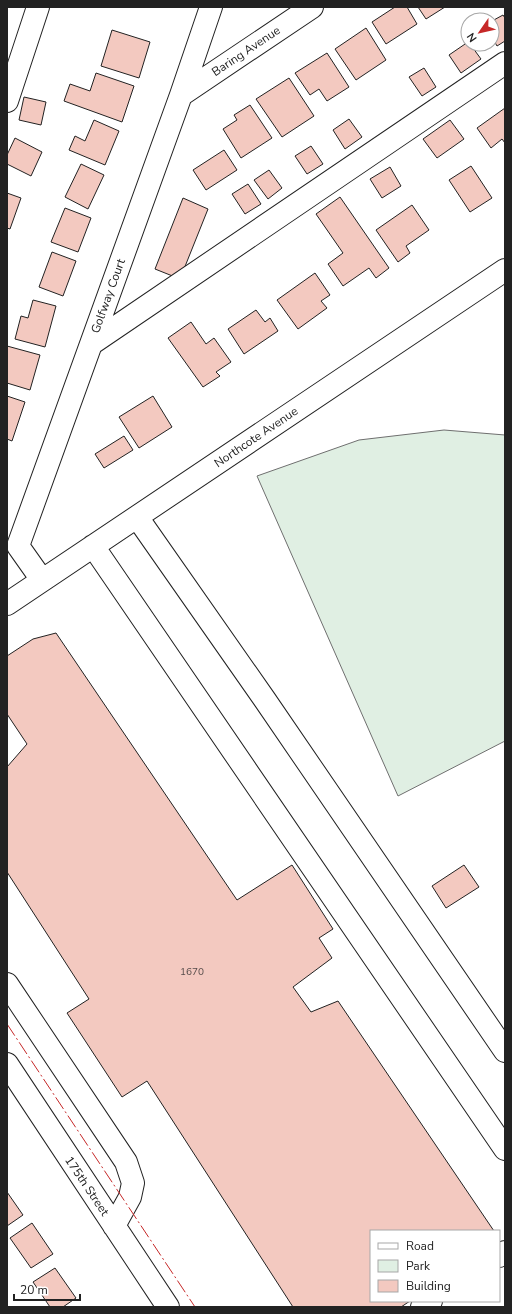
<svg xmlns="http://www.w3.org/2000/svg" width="512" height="1314" viewBox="0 0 512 1314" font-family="'Nunito Sans',sans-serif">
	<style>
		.green { fill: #e0efe3; stroke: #6f6f6f }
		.building { fill: #f3c9c0; stroke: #222 }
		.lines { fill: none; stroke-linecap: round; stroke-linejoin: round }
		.minor-casing { stroke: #222; stroke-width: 24 }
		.minor { stroke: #fff; stroke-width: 22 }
		.power { stroke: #c62828; stroke-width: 1; stroke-dasharray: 14 3 2 3; stroke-linecap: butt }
		.labels { text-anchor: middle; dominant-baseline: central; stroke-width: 3; stroke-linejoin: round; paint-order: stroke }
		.number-label { font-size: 10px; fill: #564c4a }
		.street-label { font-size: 12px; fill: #222; stroke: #fff }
	</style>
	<rect width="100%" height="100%" fill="#fff"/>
	<path class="green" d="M444 430 505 435V741L398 796 257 476 359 440Z"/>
	<path class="building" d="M395 7H407L417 24 386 44 372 22Z
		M418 7H445L426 19Z
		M503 15 505 18V41L497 46 492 37V21Z
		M366 28 386 60 356 80 335 49Z
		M112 30 150 42 139 78 101 66Z
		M468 42V44H470L481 59 461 73 449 55Z
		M327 53 349 87 327 101 319 89 310 95 295 73Z
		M424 68 436 87 422 96 409 77Z
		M96 73 134 86 122 122 64 101 70 84 90 91Z
		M289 78 314 116 282 137 256 99Z
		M24 97 46 102 41 125 19 120Z
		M250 105 272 138 241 158 223 129 237 120 234 115Z
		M505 108V143L502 139 491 148 477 128Z
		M349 119 362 137 345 149 333 130Z
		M94 120 119 131 105 165 69 150 75 136 85 141Z
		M450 120 464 139 437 158 423 139Z
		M15 138 42 152 31 176 7 164V155Z
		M311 146 323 164 307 174 295 156Z
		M224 150 237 170 206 190 193 170Z
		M81 164 104 175 88 209 65 197Z
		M471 166 492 198 470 212 449 180Z
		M390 167 401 186 382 198 370 179Z
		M269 170 282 188 268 199 254 180Z
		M248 184 261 204 245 214 232 194Z
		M7 193 21 198 10 229 7 228Z
		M340 197 389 268 376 278 369 268 343 286 328 264 343 253 316 214Z
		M183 198 208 209 180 279 155 269Z
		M412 205 429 230 406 246 410 253 398 262 376 230Z
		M65 208 91 218 78 252 51 242Z
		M52 252 76 261 63 296 39 287Z
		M315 273 330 295 321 301 327 308 298 329 277 300Z
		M33 300 56 306 45 347 15 339 21 316 28 318Z
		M256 310 265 322 270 318 278 331 244 354 228 329Z
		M191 322 206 344 214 338 231 362 216 372 220 376 203 387 168 338Z
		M7 346 40 355 30 390 7 383Z
		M7 396 25 402 12 441 7 439Z
		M153 396 172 427 139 448 119 417Z
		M124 436 133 450 104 468 95 454Z
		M56 633 237 900 292 865 333 929 319 938 332 958 293 987 311 1012 338 1001 494 1231H371V1301H410L401 1307H293L147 1081 122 1097 67 1013 89 999 7 872V767L27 744 7 714V656L33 639Z
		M464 865 479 887 446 908 432 886Z
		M7 1192 23 1215 7 1226Z
		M32 1223 53 1254 31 1268 10 1238Z
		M55 1268 76 1298 63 1307H50L33 1282Z"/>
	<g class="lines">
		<g class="minor-casing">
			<path id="minor" d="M181 95 312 7
				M7 101 38 7
				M91 344 505 63
				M137 517 265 700 505 1051
				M93 546 505 1149
				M42 580 18 546 181 95 211 7
				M7 604 505 270
				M7 984 126 1162 133 1183 130 1197 114 1226
				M7 1064 168 1307
				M499 1256 505 1252
				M422 1307 431 1301"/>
		</g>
		<use href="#minor" class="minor"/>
		<path class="power" d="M7 1024 195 1307"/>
	</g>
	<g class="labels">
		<g class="number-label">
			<text x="192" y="972">1670</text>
		</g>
		<g class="street-label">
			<text transform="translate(246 51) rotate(-34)">Baring Avenue</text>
			<text transform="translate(108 296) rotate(-70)">Golfway Court</text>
			<text transform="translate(256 437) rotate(-34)">Northcote Avenue</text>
			<text transform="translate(87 1186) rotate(56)">175th Street</text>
		</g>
	</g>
	<rect width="512" height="1314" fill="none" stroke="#222222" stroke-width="16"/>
	<rect x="370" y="1230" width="130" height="72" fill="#ffffff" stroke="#a7a7a7"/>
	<rect x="378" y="1243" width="20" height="6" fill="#ffffff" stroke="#a7a7a7"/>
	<text x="406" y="1250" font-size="12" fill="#222222">Road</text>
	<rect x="378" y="1260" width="20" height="12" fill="#e0efe3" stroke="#a7a7a7"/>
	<text x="406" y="1270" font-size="12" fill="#222222">Park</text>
	<rect x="378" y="1280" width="20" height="12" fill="#f3c9c0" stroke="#a7a7a7"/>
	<text x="406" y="1290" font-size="12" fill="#222222">Building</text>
	<g transform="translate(480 32) rotate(236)"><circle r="19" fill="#ffffff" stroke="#a7a7a7"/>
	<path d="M0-3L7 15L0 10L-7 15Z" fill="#c62828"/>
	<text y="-6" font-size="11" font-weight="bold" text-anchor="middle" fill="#222222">N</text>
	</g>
	<path d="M14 1294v6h66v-6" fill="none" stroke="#222222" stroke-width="2"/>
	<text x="20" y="1294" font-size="12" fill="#222222" stroke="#ffffff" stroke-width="3" paint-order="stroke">20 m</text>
</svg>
